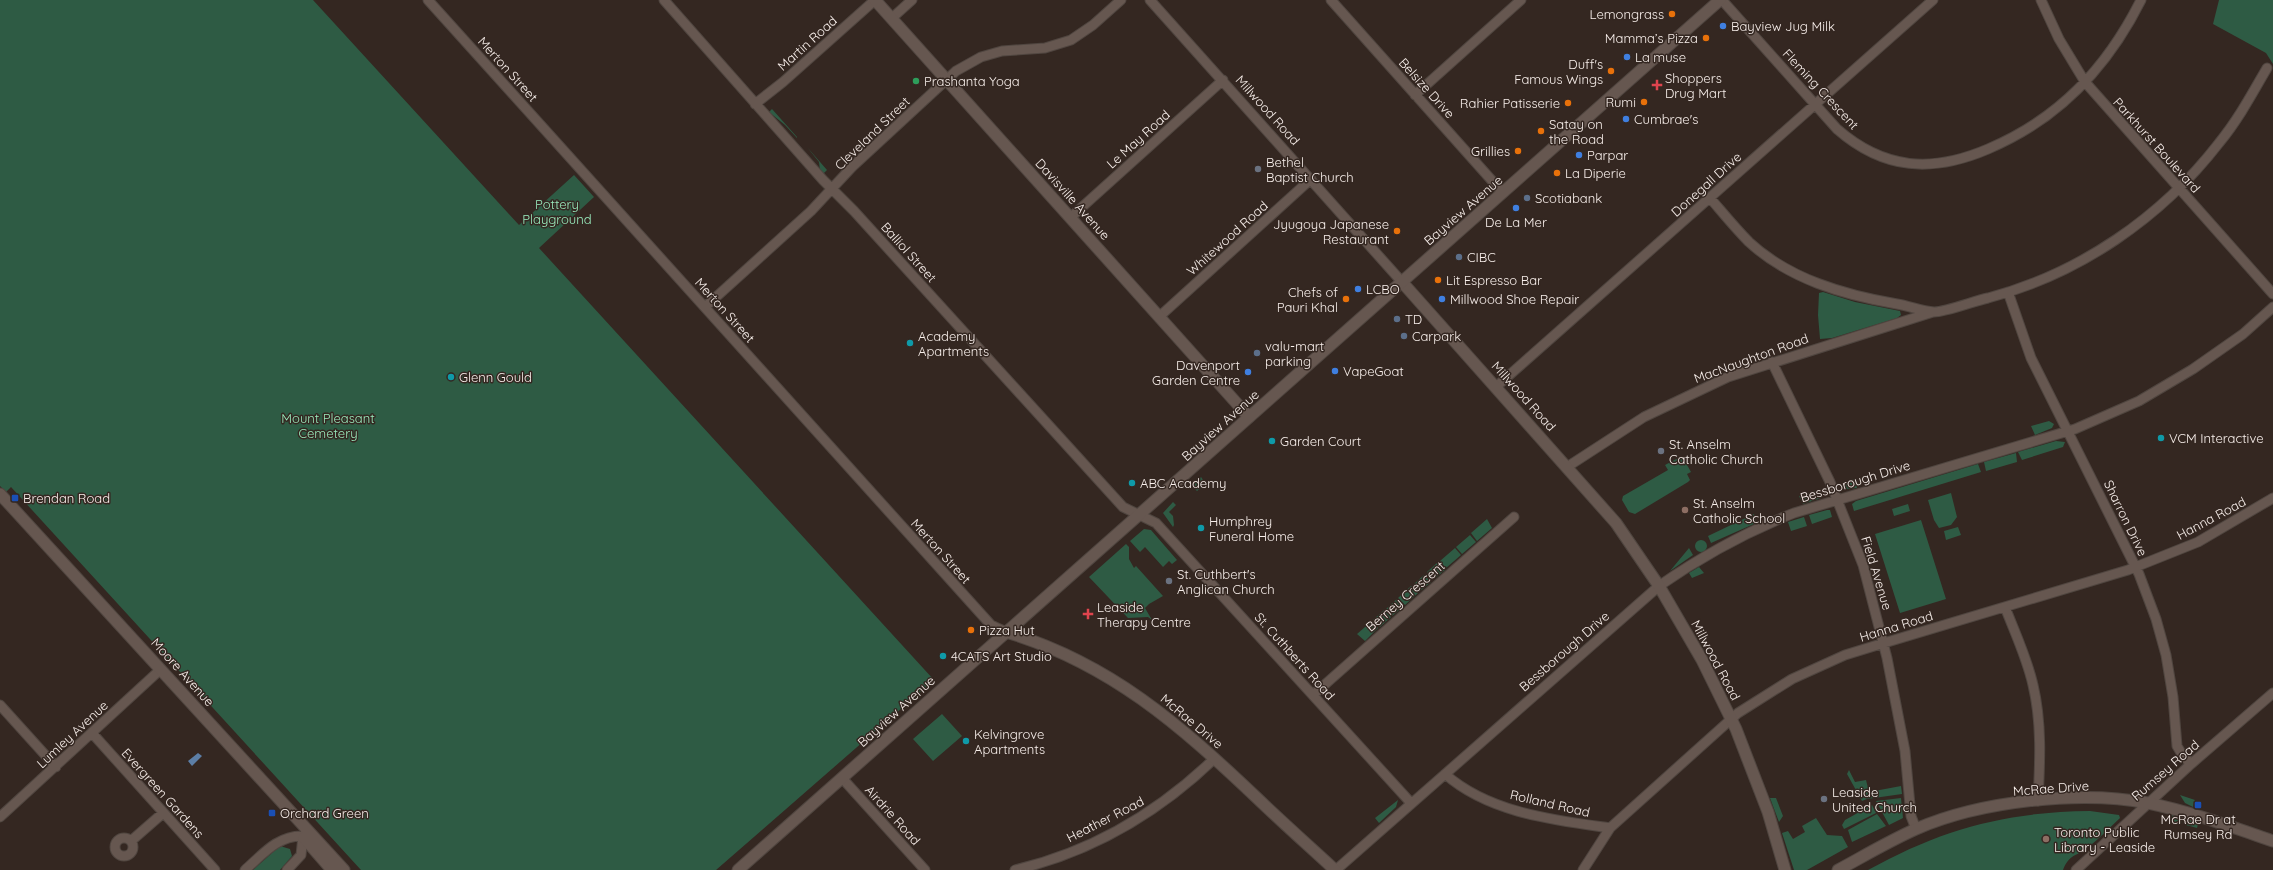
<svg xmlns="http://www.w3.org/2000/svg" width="2273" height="870" viewBox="0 0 2273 870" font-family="Quicksand,sans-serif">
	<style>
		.green { fill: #2e5b44 }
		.water { fill: #5c7ea6 }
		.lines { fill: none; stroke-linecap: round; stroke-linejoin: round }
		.minor-casing { stroke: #504640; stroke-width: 11 }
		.tertiary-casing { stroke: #504640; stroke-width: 13 }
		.secondary-casing { stroke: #504640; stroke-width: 13 }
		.minor { stroke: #665750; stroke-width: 9 }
		.tertiary { stroke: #665750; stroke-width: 11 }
		.secondary { stroke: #665750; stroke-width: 11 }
		.food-dot { fill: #e8710a; stroke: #342721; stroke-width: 1.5 }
		.shop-dot { fill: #3f7fe0; stroke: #342721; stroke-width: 1.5 }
		.leisure-dot { fill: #2e9e5b; stroke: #342721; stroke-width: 1.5 }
		.health-dot { fill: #e0444e; stroke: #342721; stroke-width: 1.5 }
		.worship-dot { fill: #6b7280; stroke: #342721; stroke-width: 1.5 }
		.service-dot { fill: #5c6f8a; stroke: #342721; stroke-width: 1.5 }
		.culture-dot { fill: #0f9aa8; stroke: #342721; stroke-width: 1.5 }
		.transit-dot { fill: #1a4fb4; stroke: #342721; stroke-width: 1.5 }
		.education-dot { fill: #8d6e63; stroke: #342721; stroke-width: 1.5 }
		.labels { text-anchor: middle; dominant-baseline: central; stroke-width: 3; stroke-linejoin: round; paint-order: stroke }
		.poi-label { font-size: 13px; fill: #f8efeb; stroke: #342721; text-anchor: start }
		.street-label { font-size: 13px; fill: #f8efeb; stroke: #342721 }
		.park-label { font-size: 13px; fill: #9aecbe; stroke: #342721 }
	</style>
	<rect width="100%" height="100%" fill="#342721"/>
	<path class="green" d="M0 0H313L519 225 574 175 594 197 539 248 934 680 716 870H361L11 487 6 492 0 486Z
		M2219 0H2273V64L2266 53 2213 24Z
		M772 109 797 137V138L785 125 769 112Z
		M807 147 827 170 823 174 820 171 819 162Z
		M1823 292 1855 302 1900 311 1901 315 1897 318 1832 338 1820 339 1818 315 1819 293Z
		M2049 421 2054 424 2052 428 2035 435 2031 426Z
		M2056 441 2065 442 2063 447 2022 460 2018 452Z
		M2016 453 2017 462 1986 471 1984 462Z
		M1682 456 1691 472 1687 474 1690 480 1688 482 1635 514 1629 512 1622 500 1623 496 1668 470 1665 465Z
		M1978 464 1981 472 1854 511 1852 504 1856 501Z
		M1201 477 1206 484 1197 491 1192 486Z
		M1855 479 1857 488 1846 489 1843 482Z
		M1822 489 1824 495 1821 498 1803 504 1799 496Z
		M1951 493 1957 517 1951 525 1939 528 1934 520 1928 500Z
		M1173 502 1176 505 1169 512 1173 516 1174 525 1173 527 1163 513Z
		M1908 504 1910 511 1894 516 1892 509Z
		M1827 510H1830L1832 517 1812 524 1809 515Z
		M1754 514 1756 523 1711 543 1708 536Z
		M1804 517 1807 526 1791 531 1788 522Z
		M1487 519 1492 528 1477 541 1471 533Z
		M1921 520 1946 599 1900 613 1875 534Z
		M1958 527 1961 535 1946 540 1944 531Z
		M1144 529 1151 530 1177 560 1172 564 1169 561 1163 567 1145 547 1140 552 1130 541Z
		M1470 535 1476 542 1462 554 1456 547Z
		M1695 546a6 6 0 1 1 12 0a6 6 0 1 1-12 0Z
		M1126 544 1129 547V559L1134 568 1136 566 1163 596 1149 604 1145 608 1152 620 1148 617 1128 618 1089 577Z
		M1455 548 1461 555 1446 568 1440 561Z
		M1689 548 1693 555 1670 571Z
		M1438 562 1445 570 1434 579 1427 572Z
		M1699 567 1704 573 1692 578 1689 573Z
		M1424 575 1431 582 1419 592 1413 585Z
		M1411 586 1418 593 1405 605 1398 598Z
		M1397 599 1403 607 1392 616 1386 609Z
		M1384 610 1391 617 1380 627 1373 620Z
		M1372 621 1378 628 1365 641 1357 634Z
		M942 714 962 736 933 761 913 739Z
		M1849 770 1855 782 1866 780 1869 792 1901 786 1902 794 1867 799 1862 801 1847 774Z
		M2180 795 2195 800 2193 807 2185 803Z
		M1770 798H1776L1783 816 1779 822Z
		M1901 798 1903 818 1889 825 1876 801Z
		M1398 800 1396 807 1379 823 1375 818Z
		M1872 805 1876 813 1844 829 1842 825 1845 820Z
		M2090 811 2119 815 2120 818C2109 828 2099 839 2087 848 2076 857 2070 853 2063 870H1868C1942 829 2005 812 2090 811Z
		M1877 814 1886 826 1852 842 1848 830Z
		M2173 814 2183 817 2181 823 2170 821Z
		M1816 818 1827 835 1842 836 1848 847 1807 870H1794L1782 833 1788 831 1793 839 1805 832 1802 826Z
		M2191 819 2199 821 2197 828 2186 825Z
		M280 846 290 849 292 856 280 870H253Z"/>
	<path class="water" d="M198 753 202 756 192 766 188 761Z"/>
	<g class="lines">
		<g class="minor-casing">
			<path id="minor" d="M428 0 991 625 1006 632
				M664 0 823 180 854 211 1123 507 1156 523 1411 803
				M1150 0 1402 282
				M1331 0 1503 193
				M1722 0 1837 129C1884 170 1932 173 1988 149 2059 119 2107 68 2141 0
				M2041 0 2059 39 2085 82 2273 294
				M892 18 912 0
				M1415 95 1521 0
				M755 104 783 82 875 0
				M1710 198C1723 213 1735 228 1749 242 1789 279 1844 295 1897 304 1909 306 1922 311 1934 312 1946 312 1974 301 1988 298 2079 274 2161 218 2219 143 2238 120 2252 94 2267 68
				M1071 217 1223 80
				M2008 292 2031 358 2139 574 2156 619 2166 655 2173 697 2177 746 2183 756 2191 764
				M705 307 811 211 852 167 956 71 981 57 1002 51 1045 48 1071 40 1093 25 1121 0
				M1160 316 1311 179
				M1772 362 1830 482 1863 565 1887 658 1905 751 1911 816 1916 829
				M1497 386 1933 0
				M1567 467 1644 417 1728 377 1933 312
				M2005 607C2015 633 2027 658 2033 685 2042 723 2040 762 2038 801
				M1313 695 1514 517
				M0 705 56 767
				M92 733 215 870
				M1445 774C1489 813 1554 820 1610 828
				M842 778 925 870
				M0 817 161 669
				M115 847a9 9 0 1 1 18 0a9 9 0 1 1-18 0Z
				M131 841 163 813
				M245 870C262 855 278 835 303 836
				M287 870 301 855 303 836 305 834
				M1015 870C1091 852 1159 812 1215 758
				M1336 870 1659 586C1702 556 1746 532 1794 513L2075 429 2139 401 2193 369 2243 334 2273 307
				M1583 870 1610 828 1738 713 1792 679 1845 655 1884 643 2128 570 2198 542 2273 498
				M2076 870 2191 764 2273 693"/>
		</g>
		<g class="tertiary-casing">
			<path id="tertiary" d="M875 0 1249 417
				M1402 282 1616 523 1659 586 1702 660 1736 729 1768 812 1785 870
				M0 494 344 870
				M1006 632C1110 663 1180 725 1257 798 1282 822 1309 846 1335 870
				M304 838 332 870
				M1838 870C1864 856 1889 841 1916 829 1980 801 2080 790 2148 803 2191 812 2232 827 2273 841"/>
		</g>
		<g class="secondary-casing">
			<path id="secondary" d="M738 870 1720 0"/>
		</g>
		<use href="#minor" class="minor"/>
		<use href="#tertiary" class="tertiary"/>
		<use href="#secondary" class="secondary"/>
	</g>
	<g class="food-dot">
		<circle cx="1672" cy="14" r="4"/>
		<circle cx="1706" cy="38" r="4"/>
		<circle cx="1611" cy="71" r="4"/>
		<circle cx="1644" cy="102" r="4"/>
		<circle cx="1568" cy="103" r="4"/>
		<circle cx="1541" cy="131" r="4"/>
		<circle cx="1518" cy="151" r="4"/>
		<circle cx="1557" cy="173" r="4"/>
		<circle cx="1397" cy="231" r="4"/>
		<circle cx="1438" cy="280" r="4"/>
		<circle cx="1346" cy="299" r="4"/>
		<circle cx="971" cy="630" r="4"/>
	</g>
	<g class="shop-dot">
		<circle cx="1723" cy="26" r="4"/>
		<circle cx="1627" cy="57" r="4"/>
		<circle cx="1626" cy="119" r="4"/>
		<circle cx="1579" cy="155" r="4"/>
		<circle cx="1516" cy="208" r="4"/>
		<circle cx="1358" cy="289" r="4"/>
		<circle cx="1442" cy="299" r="4"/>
		<circle cx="1335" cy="371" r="4"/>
		<circle cx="1248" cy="372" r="4"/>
	</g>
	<circle class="leisure-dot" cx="916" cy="81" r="4"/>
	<g class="health-dot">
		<path d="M1655 79h4v4h4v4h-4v4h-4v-4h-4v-4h4z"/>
		<path d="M1086 608h4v4h4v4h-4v4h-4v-4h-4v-4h4z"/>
	</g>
	<g class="worship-dot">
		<circle cx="1258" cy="169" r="4"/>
		<circle cx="1661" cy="451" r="4"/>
		<circle cx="1169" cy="581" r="4"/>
		<circle cx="1824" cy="799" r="4"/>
	</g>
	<g class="service-dot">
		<circle cx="1527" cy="198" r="4"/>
		<circle cx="1459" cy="257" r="4"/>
		<circle cx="1397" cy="319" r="4"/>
		<circle cx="1404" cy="336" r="4"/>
		<circle cx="1257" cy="353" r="4"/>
	</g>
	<g class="culture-dot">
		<circle cx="910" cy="343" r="4"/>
		<circle cx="451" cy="377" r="4"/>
		<circle cx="2161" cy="438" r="4"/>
		<circle cx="1272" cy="441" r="4"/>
		<circle cx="1132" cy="483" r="4"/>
		<circle cx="1201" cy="528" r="4"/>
		<circle cx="943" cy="656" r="4"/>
		<circle cx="966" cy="741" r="4"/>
	</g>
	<g class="transit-dot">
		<rect x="11" y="494" width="8" height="8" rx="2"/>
		<rect x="2194" y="801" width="8" height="8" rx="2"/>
		<rect x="268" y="809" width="8" height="8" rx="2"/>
	</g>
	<g class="education-dot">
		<circle cx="1685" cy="510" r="4"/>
		<circle cx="2046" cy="839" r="4"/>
	</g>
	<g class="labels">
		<g class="poi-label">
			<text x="1664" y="14" text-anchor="end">Lemongrass</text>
			<text x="1731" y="26">Bayview Jug Milk</text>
			<text x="1698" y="38" text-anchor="end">Mamma’s Pizza</text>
			<text x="1635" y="57">La muse</text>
			<text x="1603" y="64" text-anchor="end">Duff's<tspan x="1603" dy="15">Famous Wings</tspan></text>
			<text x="1665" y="78">Shoppers<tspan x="1665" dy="15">Drug Mart</tspan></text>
			<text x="924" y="81">Prashanta Yoga</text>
			<text x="1636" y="102" text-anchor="end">Rumi</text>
			<text x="1560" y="103" text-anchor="end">Rahier Patisserie</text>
			<text x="1634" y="119">Cumbrae's</text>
			<text x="1549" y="124">Satay on<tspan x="1549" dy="15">the Road</tspan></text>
			<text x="1510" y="151" text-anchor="end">Grillies</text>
			<text x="1587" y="155">Parpar</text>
			<text x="1266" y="162">Bethel<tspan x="1266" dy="15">Baptist Church</tspan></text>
			<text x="1565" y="173">La Diperie</text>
			<text x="1535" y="198">Scotiabank</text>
			<text x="1516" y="222" text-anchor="middle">De La Mer</text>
			<text x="1389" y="224" text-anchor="end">Jyugoya Japanese<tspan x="1389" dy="15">Restaurant</tspan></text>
			<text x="1467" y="257">CIBC</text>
			<text x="1446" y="280">Lit Espresso Bar</text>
			<text x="1366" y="289">LCBO</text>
			<text x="1338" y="292" text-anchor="end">Chefs of<tspan x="1338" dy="15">Pauri Khal</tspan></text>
			<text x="1450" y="299">Millwood Shoe Repair</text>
			<text x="1405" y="319">TD</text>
			<text x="918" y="336">Academy<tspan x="918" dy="15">Apartments</tspan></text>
			<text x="1412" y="336">Carpark</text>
			<text x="1265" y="346">valu-mart<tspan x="1265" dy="15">parking</tspan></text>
			<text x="1240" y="365" text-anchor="end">Davenport<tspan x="1240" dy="15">Garden Centre</tspan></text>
			<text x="1343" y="371">VapeGoat</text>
			<text x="459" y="377">Glenn Gould</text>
			<text x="2169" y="438">VCM Interactive</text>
			<text x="1280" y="441">Garden Court</text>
			<text x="1669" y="444">St. Anselm<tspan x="1669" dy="15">Catholic Church</tspan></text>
			<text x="1140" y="483">ABC Academy</text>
			<text x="23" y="498">Brendan Road</text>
			<text x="1693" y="503">St. Anselm<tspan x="1693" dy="15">Catholic School</tspan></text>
			<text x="1209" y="521">Humphrey<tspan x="1209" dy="15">Funeral Home</tspan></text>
			<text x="1177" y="574">St. Cuthbert's<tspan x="1177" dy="15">Anglican Church</tspan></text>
			<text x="1097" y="607">Leaside<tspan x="1097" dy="15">Therapy Centre</tspan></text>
			<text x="979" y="630">Pizza Hut</text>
			<text x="951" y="656">4CATS Art Studio</text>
			<text x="974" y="734">Kelvingrove<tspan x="974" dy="15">Apartments</tspan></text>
			<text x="1832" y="792">Leaside<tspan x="1832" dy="15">United Church</tspan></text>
			<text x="280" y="813">Orchard Green</text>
			<text x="2198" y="819" text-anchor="middle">McRae Dr at<tspan x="2198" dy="15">Rumsey Rd</tspan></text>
			<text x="2054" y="832">Toronto Public<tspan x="2054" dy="15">Library - Leaside</tspan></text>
		</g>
		<g class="street-label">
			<text transform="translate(807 43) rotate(-42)">Martin Road</text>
			<text transform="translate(508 69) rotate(48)">Merton Street</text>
			<text transform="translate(1427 88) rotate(48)">Belsize Drive</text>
			<text transform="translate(1821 89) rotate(47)">Fleming Crescent</text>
			<text transform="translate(1268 110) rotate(48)">Millwood Road</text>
			<text transform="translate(872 133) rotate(-44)">Cleveland Street</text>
			<text transform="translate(1138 139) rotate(-42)">Le May Road</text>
			<text transform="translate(2157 145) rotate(48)">Parkhurst Boulevard</text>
			<text transform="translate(1706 184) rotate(-42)">Donegall Drive</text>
			<text transform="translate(1073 199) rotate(48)">Davisville Avenue</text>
			<text transform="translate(1463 210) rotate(-41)">Bayview Avenue</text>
			<text transform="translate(1227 238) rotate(-42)">Whitewood Road</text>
			<text transform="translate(909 252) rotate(48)">Balliol Street</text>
			<text transform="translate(725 310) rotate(48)">Merton Street</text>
			<text transform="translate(1751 358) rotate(-20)">MacNaughton Road</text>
			<text transform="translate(1524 396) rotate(48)">Millwood Road</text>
			<text transform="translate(1220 425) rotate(-42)">Bayview Avenue</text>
			<text transform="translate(1855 481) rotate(-17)">Bessborough Drive</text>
			<text transform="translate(2126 518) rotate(64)">Sharron Drive</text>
			<text transform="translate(2211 518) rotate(-28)">Hanna Road</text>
			<text transform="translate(941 551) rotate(48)">Merton Street</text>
			<text transform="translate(1877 573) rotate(73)">Field Avenue</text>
			<text transform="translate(1405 596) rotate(-41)">Berney Crescent</text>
			<text transform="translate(1896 626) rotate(-17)">Hanna Road</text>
			<text transform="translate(1564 651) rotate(-41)">Bessborough Drive</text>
			<text transform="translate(1295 656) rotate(48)">St. Cuthberts Road</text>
			<text transform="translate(1716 660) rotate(62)">Millwood Road</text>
			<text transform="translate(183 672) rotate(48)">Moore Avenue</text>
			<text transform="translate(896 711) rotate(-42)">Bayview Avenue</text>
			<text transform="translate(1192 721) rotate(40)">McRae Drive</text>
			<text transform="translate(72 734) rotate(-43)">Lumley Avenue</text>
			<text transform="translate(2165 770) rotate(-41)">Rumsey Road</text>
			<text transform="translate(2051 788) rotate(-4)">McRae Drive</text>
			<text transform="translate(163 793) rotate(48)">Evergreen Gardens</text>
			<text transform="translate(1550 803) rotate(13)">Rolland Road</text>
			<text transform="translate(893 815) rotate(48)">Airdrie Road</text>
			<text transform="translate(1105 819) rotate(-27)">Heather Road</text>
		</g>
		<g class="park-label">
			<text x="557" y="204">Pottery<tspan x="557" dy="15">Playground</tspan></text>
			<text x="328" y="418">Mount Pleasant<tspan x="328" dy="15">Cemetery</tspan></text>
		</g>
	</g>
</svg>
